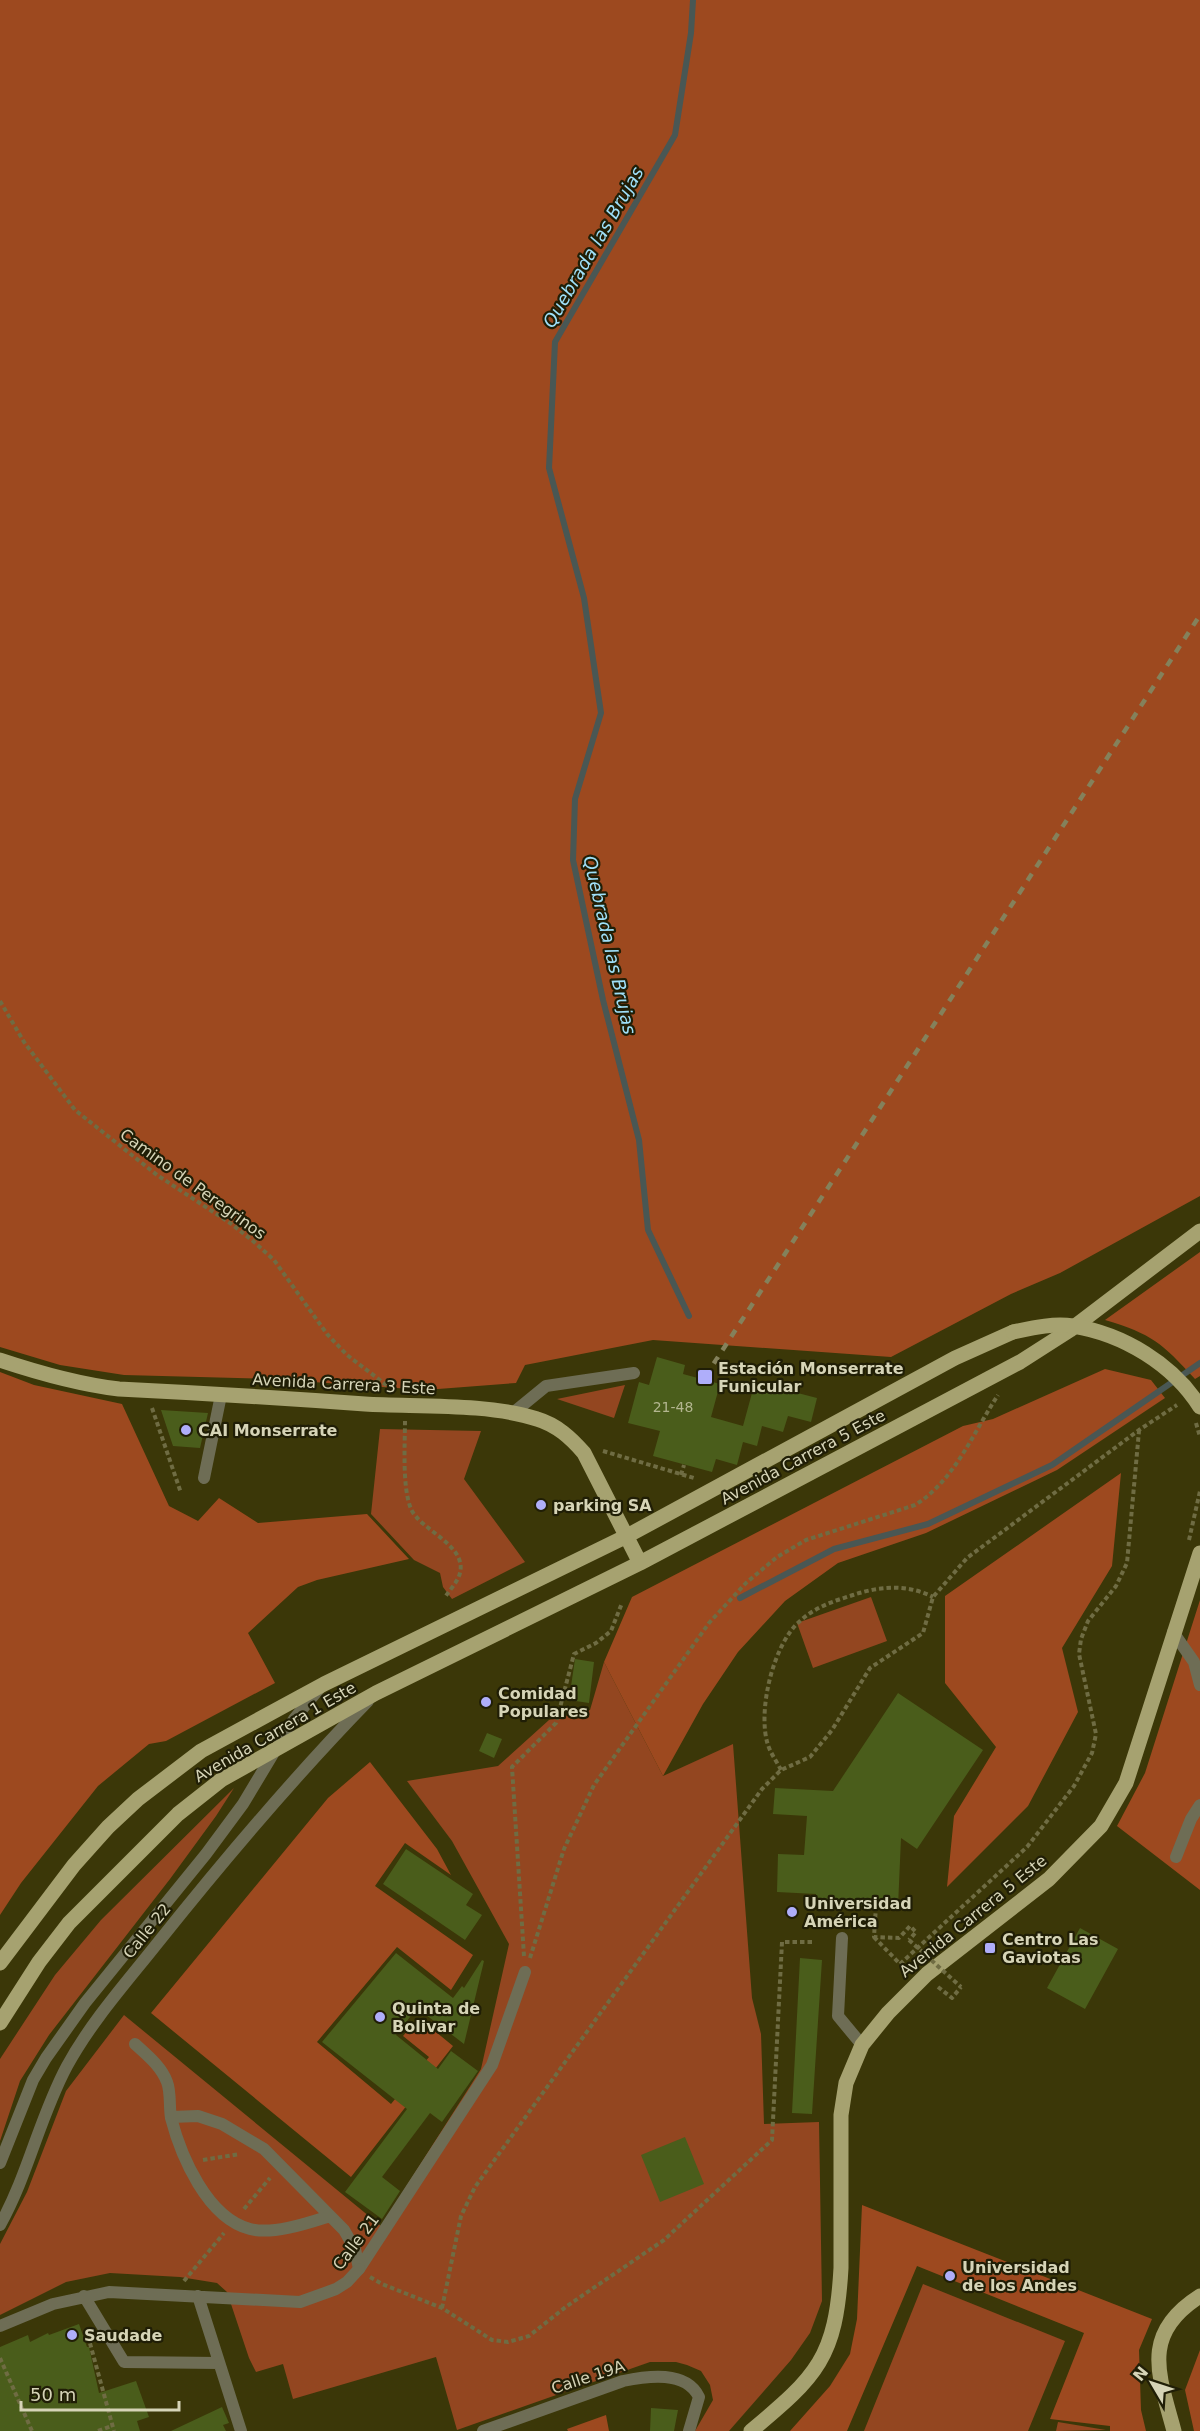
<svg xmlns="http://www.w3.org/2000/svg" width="1200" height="2431" viewBox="0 0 1200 2431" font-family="'DejaVu Sans',sans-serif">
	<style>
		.green { fill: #934620 }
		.forest { fill: #9d491f }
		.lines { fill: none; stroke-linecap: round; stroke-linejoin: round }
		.stream { stroke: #495754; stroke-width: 6 }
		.building { fill: #4a5d1b }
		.path { stroke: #6f6c43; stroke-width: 4; stroke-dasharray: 4.5 3; stroke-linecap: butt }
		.service { stroke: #6e6d55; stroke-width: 12 }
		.minor { stroke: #6e6d55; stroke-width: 12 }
		.tertiary { stroke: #6e6d55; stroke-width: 12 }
		.primary { stroke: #a6a270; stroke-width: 15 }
		.rail { stroke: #84815b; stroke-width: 4.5; stroke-dasharray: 8 8; stroke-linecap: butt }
		.path-bridge { stroke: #6f6c43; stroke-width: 4; stroke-dasharray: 4.5 3; stroke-linecap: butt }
		.primary-bridge { stroke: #a6a270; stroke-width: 15 }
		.poi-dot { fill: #afaefa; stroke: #201e06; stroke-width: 2 }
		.labels { text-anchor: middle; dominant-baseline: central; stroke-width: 4.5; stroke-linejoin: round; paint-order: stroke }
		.number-label { font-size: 14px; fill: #b3b690 }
		.street-label { font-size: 16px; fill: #d6d4b7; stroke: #201e06 }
		.poi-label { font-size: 16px; font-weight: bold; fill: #d6d4b7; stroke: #201e06; text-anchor: start }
		.water-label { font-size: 18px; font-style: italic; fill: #9fe0f9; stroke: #201e06 }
	</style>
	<rect width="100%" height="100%" fill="#3b3708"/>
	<path class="green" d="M625 1385 614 1418 557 1399Z
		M380 1429 481 1431 464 1479 525 1562 452 1599 443 1587 440 1573 414 1560 371 1514Z
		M871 1597 887 1641 813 1668 797 1623Z
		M604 1662 663 1776 733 1744 752 1998 761 2034 764 2124 819 2122 822 2301 810 2333 791 2360 729 2431H695L713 2400 710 2385 701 2371 687 2365 676 2362H650L457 2430 436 2357 293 2399 283 2364 256 2372 249 2358 227 2292 217 2283 180 2277 110 2273 66 2282 0 2315V2244L27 2192 66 2091 124 2015 381 2226 481 2069 509 1944 452 1841 407 1781 498 1766 549 1720 590 1710Z
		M234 1788 216 1816 170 1879 49 2035 20 2081 0 2141V2059L55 1975 101 1920Z
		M923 2284 1065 2341 1028 2431H864Z
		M1058 2422 1106 2430 1056 2431Z"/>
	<path class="forest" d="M0 0H1200V1196L1060 1273 1011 1294 891 1357 653 1340 525 1365 516 1383 425 1390 271 1379 124 1375 60 1365 0 1347Z
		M1200 1252V1376L1195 1379C1162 1343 1152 1334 1105 1320Z
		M1105 1369 1151 1380 1165 1398 1057 1470 926 1533 838 1563 785 1601 738 1652 703 1704 663 1776 604 1662 632 1597 963 1426 993 1419Z
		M0 1372 34 1385 122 1404 169 1506 198 1521 219 1498 258 1523 367 1514 409 1559 317 1580 298 1587 248 1633 275 1683 166 1741 149 1744 98 1786 21 1883 0 1915Z
		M1121 1473 1112 1566 1062 1648 1078 1712 1028 1806 947 1887 954 1816 996 1747 945 1683V1596Z
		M1200 1600V1890L1117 1826 1145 1773Z
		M370 1762 437 1849 451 1875 405 1843 375 1886 473 1955 451 1990 397 1947 317 2042 391 2104 429 2057 403 2036 419 2018 453 2046 351 2177 151 2013 328 1798Z
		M862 2205 1152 2319 1139 2350 1141 2410 1146 2431H1110V2426L1050 2419 1084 2333 917 2266 847 2431H790L830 2386 850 2354 857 2319Z
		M1200 2350V2431H1194L1185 2390Z
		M606 2415 609 2431H568L567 2429Z"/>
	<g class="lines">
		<path class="stream" d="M689 1316 648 1230 639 1140 603 1000 573 860 575 799 601 713 584 598 549 468 555 342 675 135 691 33 693 0
			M740 1598 834 1549 928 1524 1052 1465 1200 1363"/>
	</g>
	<path class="building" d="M657 1357 685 1365 683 1374 720 1384 711 1417 743 1426 755 1382 817 1398 811 1422 788 1416 783 1432 762 1426 757 1446 743 1442 737 1465 716 1459 712 1472 653 1456 660 1431 628 1423 639 1382 649 1385Z
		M161 1410 208 1413 200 1448 173 1446Z
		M575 1659 594 1662 589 1703 569 1700Z
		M898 1693 983 1750 917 1849 901 1838 898 1907 816 1904V1894L777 1892 778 1854 804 1855 807 1816 773 1814 775 1788 833 1791Z
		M487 1733 502 1739 494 1758 479 1751Z
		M406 1849 473 1894 466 1905 482 1915 465 1940 383 1884Z
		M1080 1928 1118 1949 1085 2009 1047 1988Z
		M396 1953 453 1998 462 1986 464 1988 482 1960 484 1961 464 2044 417 2008 396 2035 438 2069 451 2051 478 2071 442 2122 430 2113 382 2177 400 2191 382 2219 345 2192 407 2109 322 2042Z
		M800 1958 822 1960 812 2114 792 2113Z
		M685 2137 704 2184 660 2202 641 2155Z
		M79 2324 87 2347H89L99 2393 136 2381 149 2417 137 2421 140 2431H0V2347L28 2335 30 2342 48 2333 49 2335Z
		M222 2407 229 2423 223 2425 226 2431H171Z
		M651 2408 678 2410 674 2431H650Z"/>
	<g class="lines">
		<path class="path" d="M0 1001 24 1042 75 1110 157 1175 230 1223 253 1241 274 1260 327 1334 347 1355 389 1387
			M152 1408 181 1493
			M405 1421C405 1445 402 1487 411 1509 420 1530 467 1545 460 1573 458 1581 450 1590 445 1597
			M603 1451 694 1478
			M681 1475 684 1465
			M1189 1540 1200 1491
			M781 1770C777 1762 771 1754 768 1745 757 1712 773 1644 800 1621 815 1607 834 1601 853 1595 880 1586 908 1584 933 1597
			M876 1906 874 1937 899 1938 910 1926 916 1932 909 1940
			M874 1937 900 1964 1027 1847 1074 1786 1092 1753 1096 1734 1079 1654 1081 1639 1088 1621 1116 1586 1127 1563 1139 1431
			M524 1956 512 1767 556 1723 574 1654 596 1643 611 1631 622 1603
			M530 1958 564 1849 594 1785 709 1623 746 1583 777 1557 806 1540 915 1505C955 1480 973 1433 998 1395
			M938 1987 952 1998 961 1987
			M203 2160 240 2154
			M244 2209 270 2178
			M370 2277 382 2284 442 2308 492 2340 508 2342 529 2336 567 2306 664 2240 772 2140 782 1942H814
			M184 2281 224 2233
			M442 2308 461 2216 475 2187 762 1789 781 1770 810 1757 832 1730 870 1668 923 1633 933 1597 967 1558 1139 1430 1177 1405
			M88 2336 114 2431
			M0 2358 32 2431
			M98 2431 112 2426"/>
		<path class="service" d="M513 1413 546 1386 634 1373
			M204 1478 221 1395
			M1173 1632 1194 1662 1200 1685
			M1176 1857 1191 1819 1200 1805
			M842 1938 838 2016 862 2045
			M135 2044C147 2055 161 2066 167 2082 171 2092 169 2106 171 2118 181 2156 207 2218 250 2229 273 2235 308 2223 330 2216
			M171 2117 198 2116 222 2124 264 2149 344 2230 355 2249 359 2269
			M359 2269 492 2065 525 1972"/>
		<path class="minor" d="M84 2296 124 2362 219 2363
			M198 2296 241 2431
			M0 2326 53 2304 109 2292 300 2302 336 2289 347 2282 359 2269
			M483 2431 623 2381C647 2376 686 2370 699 2397L689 2431"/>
		<path class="tertiary" d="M0 2163 33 2080 46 2058 85 2003 206 1854 243 1804 294 1719 319 1689
			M0 2225C28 2175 40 2116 67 2066 91 2022 125 1984 156 1945 223 1861 293 1778 368 1701"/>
		<path class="primary" d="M0 1360C39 1373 78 1384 119 1389 201 1393 283 1398 365 1404 417 1407 488 1403 537 1419 557 1425 571 1438 584 1453L640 1563
			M0 1963 74 1865 108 1827 138 1799 201 1751 324 1684 627 1536 955 1358 1013 1332
			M0 2023 39 1962 69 1923 178 1814 221 1780 376 1693 640 1563 1020 1362 1070 1330 1200 1231
			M751 2431C817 2376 836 2358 841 2268V2115L846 2083 862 2045 888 2013 927 1974 1049 1879 1101 1826 1126 1783 1200 1553
			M1174 2431C1159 2375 1140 2334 1200 2296"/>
		<path class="rail" d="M705 1377 1200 615"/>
		<path class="path-bridge" d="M1196 1423 1200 1437
			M909 1940 961 1987"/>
		<path class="primary-bridge" d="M1013 1332C1032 1328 1053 1323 1073 1326 1123 1334 1173 1364 1200 1407"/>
	</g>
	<g class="poi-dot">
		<rect x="697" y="1369" width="16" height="16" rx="3"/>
		<circle cx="186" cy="1430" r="6"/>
		<circle cx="541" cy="1505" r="6"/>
		<circle cx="486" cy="1702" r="6"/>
		<circle cx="792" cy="1912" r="6"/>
		<rect x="984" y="1942" width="12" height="12" rx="3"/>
		<circle cx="380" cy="2017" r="6"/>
		<circle cx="950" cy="2276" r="6"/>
		<circle cx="72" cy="2335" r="6"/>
	</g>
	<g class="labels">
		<g class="number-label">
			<text x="673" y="1407">21-48</text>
		</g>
		<g class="street-label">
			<text transform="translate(193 1184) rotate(36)">Camino de Peregrinos</text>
			<text transform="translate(344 1384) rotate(3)">Avenida Carrera 3 Este</text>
			<text transform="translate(803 1457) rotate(-28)">Avenida Carrera 5 Este</text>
			<text transform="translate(275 1732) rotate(-30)">Avenida Carrera 1 Este</text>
			<text transform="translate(973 1916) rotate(-39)">Avenida Carrera 5 Este</text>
			<text transform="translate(147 1931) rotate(-51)">Calle 22</text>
			<text transform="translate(356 2242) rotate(-53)">Calle 21</text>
			<text transform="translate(588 2377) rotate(-18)">Calle 19A</text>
		</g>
		<g class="poi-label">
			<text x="718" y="1368">Estación Monserrate<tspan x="718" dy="18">Funicular</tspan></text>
			<text x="198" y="1430">CAI Monserrate</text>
			<text x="553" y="1505">parking SA</text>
			<text x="498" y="1693">Comidad<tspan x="498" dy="18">Populares</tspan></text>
			<text x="804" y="1903">Universidad<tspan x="804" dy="18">América</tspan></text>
			<text x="1002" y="1939">Centro Las<tspan x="1002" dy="18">Gaviotas</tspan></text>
			<text x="392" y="2008">Quinta de<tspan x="392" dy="18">Bolivar</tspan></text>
			<text x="962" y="2267">Universidad<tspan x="962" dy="18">de los Andes</tspan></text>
			<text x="84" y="2335">Saudade</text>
		</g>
		<g class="water-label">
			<text transform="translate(593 247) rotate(-60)">Quebrada las Brujas</text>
			<text transform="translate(610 945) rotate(77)">Quebrada las Brujas</text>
		</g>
	</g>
	<g transform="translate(1152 2383) rotate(309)" stroke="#201e06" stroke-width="4.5" paint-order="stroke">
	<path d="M0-4.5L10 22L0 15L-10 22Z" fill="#d6d4b7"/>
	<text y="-9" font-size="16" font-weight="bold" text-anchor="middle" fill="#d6d4b7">N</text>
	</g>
	<path d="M21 2401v9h158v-9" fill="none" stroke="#d6d4b7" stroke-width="3"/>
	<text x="30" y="2401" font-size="18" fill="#d6d4b7" stroke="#201e06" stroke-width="4.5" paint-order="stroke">50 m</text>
</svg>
